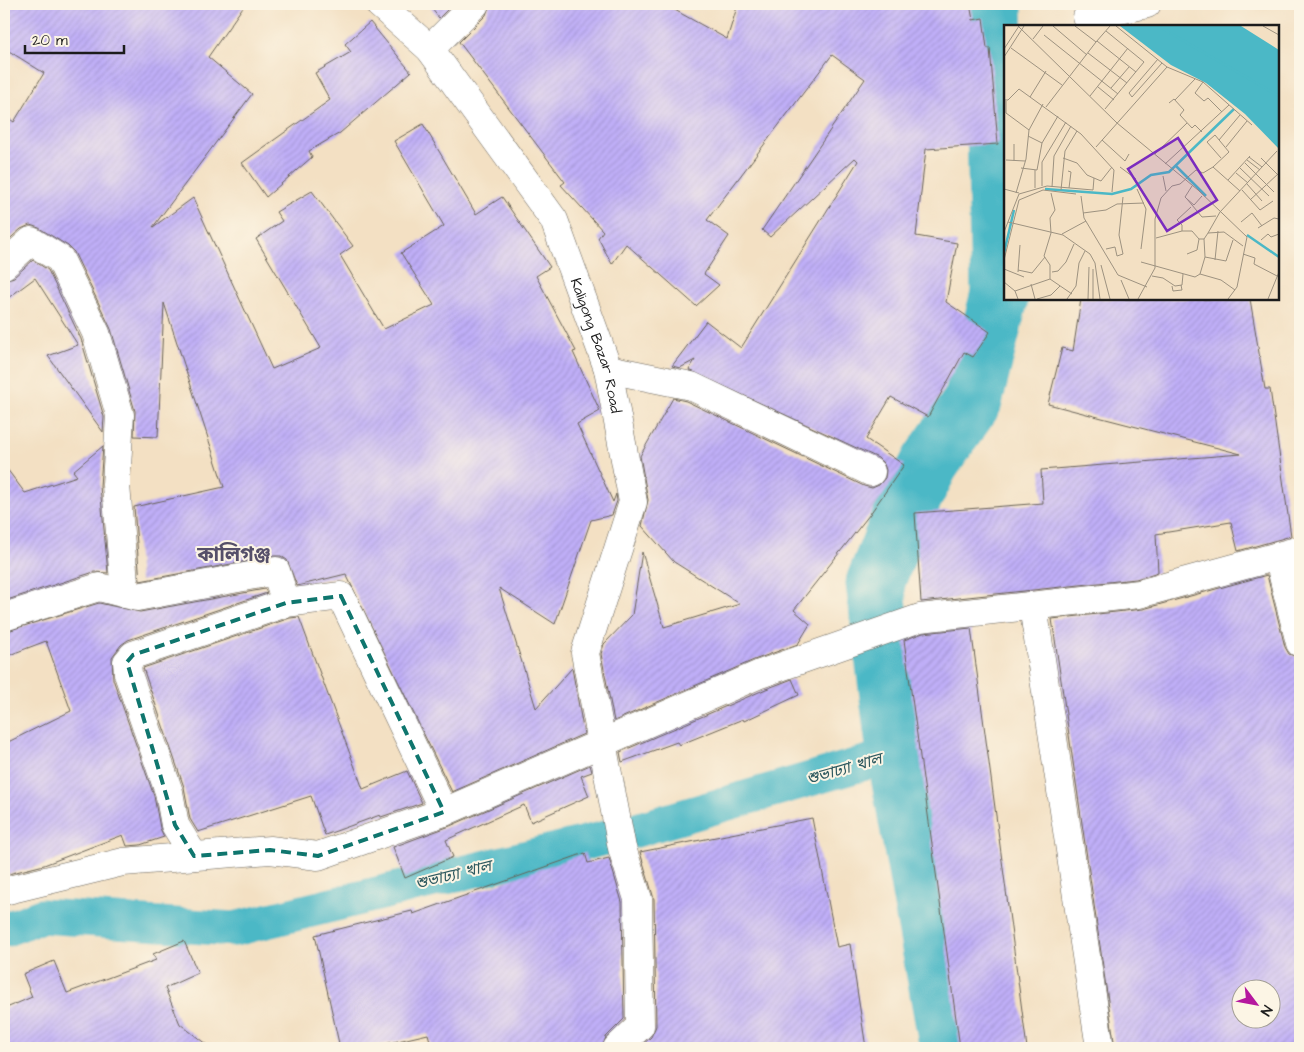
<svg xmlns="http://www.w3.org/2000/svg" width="1304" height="1052" viewBox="0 0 1304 1052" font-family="'Architects Daughter','Noto Sans Bengali',sans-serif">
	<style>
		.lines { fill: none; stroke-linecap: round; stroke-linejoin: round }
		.canal { stroke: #4bb8c6; stroke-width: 35 }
		.river { stroke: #4bb8c6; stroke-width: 59 }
		.building { fill: url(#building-hatch); fill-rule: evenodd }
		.minor-casing { stroke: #676156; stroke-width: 29 }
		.minor { stroke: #fff; stroke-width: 28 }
		.marked { fill: none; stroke: #0f766e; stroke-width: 4; stroke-dasharray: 10 6; stroke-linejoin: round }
		.labels { text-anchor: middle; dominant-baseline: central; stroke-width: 4; stroke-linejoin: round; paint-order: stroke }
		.street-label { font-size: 15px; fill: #1c1c1c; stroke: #fcf5e5 }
		.water-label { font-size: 16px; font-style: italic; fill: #2f5a60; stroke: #fcf5e5 }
		.district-label { font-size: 20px; font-weight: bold; fill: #554f69; stroke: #fcf5e5 }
		.inset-river { fill: none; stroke: #4bb8c6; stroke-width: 2.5 }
		.inset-road { fill: none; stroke: #9d9280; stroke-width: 1 }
		.view { fill: #7b2cbf; fill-opacity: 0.15; stroke: #7b2cbf; stroke-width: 2.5 }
		.inset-edge { fill: none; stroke: #1c1c1c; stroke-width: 2.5 }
	</style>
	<defs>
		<pattern id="building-hatch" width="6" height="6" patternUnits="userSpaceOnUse" patternTransform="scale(1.25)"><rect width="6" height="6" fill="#c0aff8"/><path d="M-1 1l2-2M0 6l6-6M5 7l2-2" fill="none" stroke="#a496d4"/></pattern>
	</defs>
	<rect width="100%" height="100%" fill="#fcf5e5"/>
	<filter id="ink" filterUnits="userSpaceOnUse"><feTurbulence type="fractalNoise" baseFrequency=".02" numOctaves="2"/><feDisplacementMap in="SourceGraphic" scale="10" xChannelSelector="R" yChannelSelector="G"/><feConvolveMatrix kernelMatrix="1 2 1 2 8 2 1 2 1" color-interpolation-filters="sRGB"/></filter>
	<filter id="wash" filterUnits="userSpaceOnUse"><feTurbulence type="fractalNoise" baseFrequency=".0096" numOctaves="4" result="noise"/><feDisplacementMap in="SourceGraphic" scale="20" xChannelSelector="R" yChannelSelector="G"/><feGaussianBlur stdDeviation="1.12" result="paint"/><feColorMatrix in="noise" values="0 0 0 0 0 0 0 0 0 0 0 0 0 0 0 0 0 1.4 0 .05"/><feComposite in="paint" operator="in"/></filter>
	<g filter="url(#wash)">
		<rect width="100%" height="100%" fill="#f3e0c3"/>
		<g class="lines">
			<path class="canal" d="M4 930 41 916 234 929 626 833 896 754"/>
			<path class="river" d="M949 1048 896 754 875 583 897 528 930 463 973 401 1000 294 993 4"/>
		</g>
		<g id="blocks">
			<path class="building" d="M4 4H245L208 57 252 94 153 227 193 198 272 369 321 348 256 239 282 221 276 212 312 191 353 246 340 255 384 329 434 305 401 253 444 226 394 141 423 124 476 214 502 197 550 267 536 276 576 351 573 352 600 411 577 424 613 502 616 494 617 501 612 515 591 520 555 624 499 588 536 708 572 668 584 734 452 792 346 574 297 586 287 560 281 556H274L140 581 134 507 224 487 164 303 158 437 134 436 135 411 111 329 74 252 68 246 39 228 30 225 21 229 4 244V115L14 122 44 73 4 48Z
				M428 4H453L439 18Z
				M490 4H664L727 39 738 4H970L973 20 983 18 987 48H990L998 144 926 149 916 236 957 243 946 302 990 332 973 357 964 352 928 417 891 397 866 439 904 465 870 514 794 610 810 624 798 644 754 660 614 721 601 654 604 644 632 615 642 552 664 627 740 604 674 562 642 526 648 500 640 456 673 398 686 401 864 486 872 488 879 485 885 478 886 470 884 464 878 458 689 370 695 360 680 368 672 366 706 321 741 348 858 161 855 158 770 237 762 230 865 79 832 55 707 220 729 236 704 274 719 285 696 306 626 244 612 264 598 238 603 231 561 185 565 182 459 42 486 15Z
				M370 22 411 72 340 133 309 151 312 157 266 197 242 163 330 100 315 73 351 52 345 44Z
				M33 260 48 270 81 339 104 417 103 432 48 356 78 345 35 278 4 301V280L14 277Z
				M1081 299H1250L1265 389H1270L1291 536 1238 551 1231 522 1156 534 1158 572 1136 579 921 602 915 513 1043 503 1041 470 1241 454 1048 404 1062 348 1073 351Z
				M103 446 100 486 108 573 94 572 4 601V465L25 493 77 476 73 471Z
				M1267 575 1285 647 1289 654 1300 658V1048H1115L1052 619 1143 609ZM1242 990H1272V1020H1242Z
				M265 589 267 593 128 640 121 645 112 657 113 679 154 796 160 828 164 837 140 845 127 846 123 835 44 865 4 875V744L71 711 46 641 4 657V632L99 603 140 612Z
				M299 617 363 789 407 771 422 803 381 817 380 815 325 835 311 796 198 832 190 819 184 787 143 668 290 618Z
				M971 628 1027 1048H960L904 640 923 633Z
				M792 679 799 695 744 721 743 719 679 745 677 742 622 762 620 752 766 689Z
				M590 765 592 772 581 776 589 796 531 822 524 805 446 840 453 857 405 878 393 847 450 826Z
				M812 818 837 947 850 944 866 1048H639L651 1037 656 1026 654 899 640 852Z
				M585 853 588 863 609 858 622 902 624 1019 606 1037 602 1048H432L428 1034 368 1048H340L315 935 412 911 413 914Z
				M184 941 198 973 165 988 180 1024 211 1048H10L4 1033V1009L32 997 23 974 54 961 67 993 156 960 153 954Z"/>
		</g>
	</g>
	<g filter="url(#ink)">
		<use href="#blocks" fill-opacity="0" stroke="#676156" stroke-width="1"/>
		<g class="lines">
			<g class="minor-casing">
				<g id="minor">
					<path id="s1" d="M379 4 430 49 554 220 608 369 633 502 585 653 622 848 638 899 640 1026 617 1048"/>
					<path d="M1087 17 1147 4"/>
					<path d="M430 49 475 4"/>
					<path d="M4 265 31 241 60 259 96 333 120 415 116 485 125 594"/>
					<path d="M608 369 691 386 871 472"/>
					<path d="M1278 556 1300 643"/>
					<path d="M1033 606 1100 1048"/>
					<path d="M4 617 99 587 137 597 276 571 286 603"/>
					<path d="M194 856 175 825 169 792 128 674 127 662 133 655 286 603 341 596 444 812"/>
					<path d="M4 891 123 862 270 850 318 856 444 812 760 674 920 618 1139 594 1300 550"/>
				</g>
			</g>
			<use href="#minor" class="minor"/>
		</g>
	</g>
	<path class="marked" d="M341 596 444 812 318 856 270 850 194 856 175 825 127 662 133 655 286 603Z"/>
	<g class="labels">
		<g class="street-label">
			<text stroke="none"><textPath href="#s1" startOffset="412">Kaligong Bazar Road</textPath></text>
		</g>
		<g class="water-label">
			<text transform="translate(844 769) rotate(-16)">শুভাঢ্যা খাল</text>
			<text transform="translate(453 875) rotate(-14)">শুভাঢ্যা খাল</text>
		</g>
		<g class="district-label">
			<text x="234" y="555">কালিগঞ্জ</text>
		</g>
	</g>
	<g transform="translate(1004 25)">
		<rect width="275" height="275" fill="#f3e0c3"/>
		<path d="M116 1H237L275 25V124L241 89 202 58 167 40Z" fill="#4bb8c6"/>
		<path class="inset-river" d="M154 1 275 71M172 141 202 171M41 164 108 169 127 164 147 150 165 147 230 84M243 210 275 232M0 228 10 185"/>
		<path class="inset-road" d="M14 1 113 98 194 165 243 212 233 262 224 274M49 1 83 30M71 1 92 17 106 1M112 1 163 42 199 57 248 100M259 1 275 10M40 10 114 69M29 14 39 1M93 16 132 47M7 23 58 60M0 24 15 1M84 28 123 58M0 32 20 1M154 34 125 68 128 72 158 38M199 57 191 68 200 76 204 73 218 87M94 62 110 75M107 63 125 42M86 71 124 23M26 72 42 46M0 75H4L15 64 77 109 110 145 108 167M171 75 191 54M2 76V88L25 105M165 78 170 74 180 85 176 90 188 103 191 100 198 107M42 82 92 17M101 84 140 37 102 6M24 111 38 118 54 91M98 115 121 136 125 129M215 115 236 90M92 122 163 42M222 122 243 96M151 129 183 98M245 132 258 142M59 133 73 138 83 150 97 156 108 142M257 133 275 151M2 135 21 136M243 135 256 145M10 136V119M241 138 270 167M161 139 225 80M116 142 132 154M209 142 236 166M17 143 33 145 38 118M236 143 265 171M0 146V118M64 146 67 147 65 163M232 148 244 158M159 151 162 166M224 155 246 131M243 159 258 176M38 161V137L62 97M188 161 181 172 183 174 190 180 198 171M48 162 50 131 67 101M31 163V145M0 164 15 168M133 164 142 184 137 224M57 165 61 126 73 106M238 165 256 185 269 176M12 168 22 134 25 105 39 79M47 168 51 185 46 193 47 208 40 231 46 240V254L68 269M77 171 80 193 114 250 143 262M183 174 198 192 212 191M246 175 275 148M187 182 173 195 178 200V206H188L195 214H200L204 208M79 188 102 185 113 179 140 178M4 197 59 210 86 229 91 238 96 274M237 197 248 188 258 201M254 203 270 193 275 194M0 207 15 169 43 161 89 165 90 153M58 209 82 196M152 213 178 206M257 215 264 209 267 212 275 209M239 221 220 207 204 208 216 187 273 126M102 224 111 222 113 231 119 229 115 210 119 172M183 229 193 225 195 214M239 229 251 233 250 239 275 252M201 232 222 236 229 215M0 235 15 175 39 165 72 169M211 235 214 206M137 237 191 252 196 249 201 232 200 214M97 240 106 274M0 244 20 252M89 244V274M14 245 28 248 41 232M14 247 16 220M48 247 54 246 62 237 70 219M196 249 217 255 231 265M148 251 159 253 171 261 178 260 179 249M117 255 125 274M0 257 11 266 14 274M27 259 31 274M168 261 169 266 178 265 177 260M11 266 46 254M33 274 47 270 56 261M63 274 72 261 75 238 81 226M84 274 85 242M134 274 151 243V194L157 173 168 161 176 159 192 145 199 148 209 142 225 127 211 110 203 117 217 133M264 274 275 247"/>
		<path class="view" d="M174 113 213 175 163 206 124 144Z"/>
		<rect width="275" height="275" class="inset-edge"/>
	</g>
	<rect width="1304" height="1052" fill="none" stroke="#fcf5e5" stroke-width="20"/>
	<g transform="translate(1256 1004) rotate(122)"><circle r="24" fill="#fcf5e5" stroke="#a29e95"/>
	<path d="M0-4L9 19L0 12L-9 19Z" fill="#b5179e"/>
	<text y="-8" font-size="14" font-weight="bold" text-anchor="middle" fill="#1c1c1c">N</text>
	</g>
	<path d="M25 45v8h99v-8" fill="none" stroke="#1c1c1c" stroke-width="2.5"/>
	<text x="32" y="45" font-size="15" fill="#1c1c1c" stroke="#fcf5e5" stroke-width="4" paint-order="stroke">20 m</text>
</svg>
